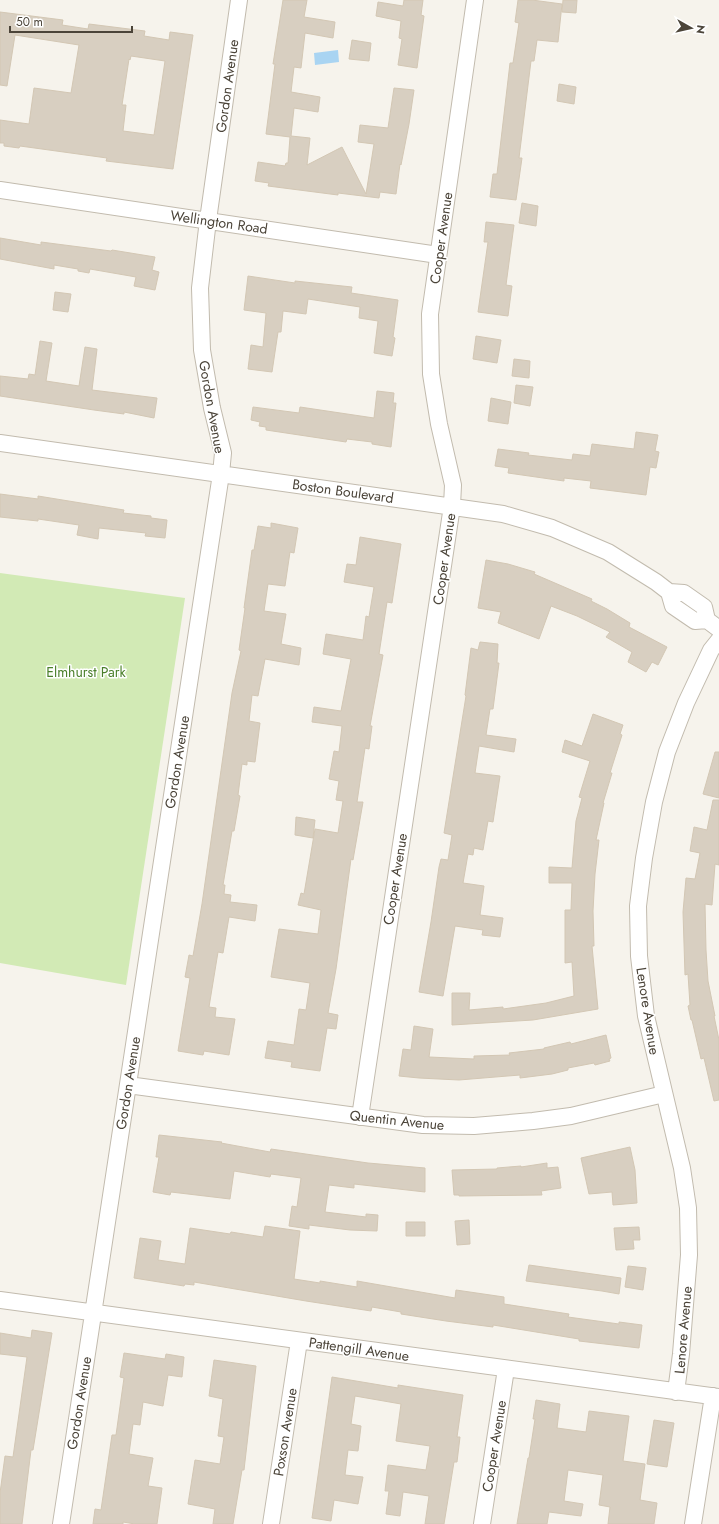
<svg xmlns="http://www.w3.org/2000/svg" width="719" height="1524" viewBox="0 0 719 1524" font-family="Jost,sans-serif">
	<style>
		.green { fill: #d2eab5 }
		.water { fill: #a9d4f2 }
		.building { fill: #d8cfc1; stroke: #d3c7b4; fill-rule: evenodd }
		.lines { fill: none; stroke-linecap: round; stroke-linejoin: round }
		.street-casing { stroke: #c2bbae; stroke-width: 18 }
		.street { stroke: #fff; stroke-width: 16 }
		.labels { text-anchor: middle; dominant-baseline: central; stroke-width: 3; stroke-linejoin: round; paint-order: stroke }
		.street-label { font-size: 14px; fill: #4b4439; stroke: #fff }
		.park-label { font-size: 14px; fill: #4a7f2a; stroke: #fff }
	</style>
	<rect width="100%" height="100%" fill="#f6f3ec"/>
	<path class="green" d="M0 573 185 598 126 985 0 963Z"/>
	<path class="water" d="M338 50 339 62 315 65 314 53Z"/>
	<path class="building" d="M283 0H307L304 17 335 22 333 38 305 33 301 68 294 67 291 92 320 97 318 112 294 108 291 136 310 138 307 165 342 147 366 194 374 144 358 142 360 125 388 128 394 88 414 90 409 124 401 165 400 164 396 194 380 192 379 198 338 193V195L268 186 269 183 255 181 258 162 285 166 286 163H288L290 137 266 134 275 64H273Z
		M404 0H423L421 15 424 16 417 68 398 65 402 39 399 38 401 21 376 16 378 2 403 6Z
		M518 0H532L562 4 558 42 537 40 534 61H531L519 158H522L516 200 490 197 493 174H497L510 63H513L519 23 515 22Z
		M563 0H577L576 13 562 12Z
		M0 12 63 20 62 25 88 29 89 24 145 31 144 36 169 40 170 32 193 35 173 169 106 161 107 158 20 146 19 148 4 146V143H0V120L29 124 34 88 71 93 79 45 15 35 7 86 0 85ZM131 56 165 61 154 135 123 131 126 105H122L129 59 130 60Z
		M352 40 371 43 369 61 349 59Z
		M559 84 576 87 574 104 557 101Z
		M522 203 538 206 536 226 519 223Z
		M486 222 514 225 506 285 512 286 508 316 478 312 488 242H484Z
		M0 238 41 245V242L111 251 112 250 155 257 152 270 159 272 155 290 134 286 136 277 90 269 89 273 78 271V269L54 265V269L0 259Z
		M248 276 295 283V281L352 287 351 293 398 300 393 337 395 338 392 356 374 353 378 321 359 318 360 307 308 299 306 314 283 311 281 332H278L272 372 248 369 251 345 263 347 266 313 244 310Z
		M55 292 71 294 68 312 53 310Z
		M476 336 501 340 497 363 473 359Z
		M40 341 52 343 46 381 79 386 85 347 97 349 92 390 157 398 154 418 124 412V414L94 410 0 396V376L28 379 29 374 35 375Z
		M514 359 530 361 529 378 512 376Z
		M516 385 533 387 530 406 514 403Z
		M377 391 394 393 393 403H396L391 447 372 444V442L347 439 346 442 266 430V427L259 426 260 422 251 420 253 407 299 413 300 407 374 418Z
		M491 398 511 402 508 424 488 421Z
		M636 432 658 435 655 451 659 452 656 468 650 467 646 495 590 488 591 481 564 478V481L508 473 509 468 495 466 498 449 529 453 528 455 572 460 573 454 590 456 592 444 634 449Z
		M0 494 38 499V496L124 510 123 513 151 516V518L167 520 165 538 145 536 146 533 99 528 98 539 77 535 79 525 38 519V521L0 517Z
		M271 523 298 528 294 553 290 552 285 586 268 584 264 611 286 614 281 644 301 648 299 665 265 659 258 696 252 695 249 721 260 723 255 762 247 761V765L242 764 238 795 240 796 234 831H232L223 885H225L224 894 231 895 230 902 257 905 255 921 229 917 223 953 218 952 209 1007 216 1008 215 1017 235 1019 229 1055 204 1051 203 1055 178 1051 190 978 185 977 189 955 193 956 202 904 232 693 241 651 239 650 245 608H244L252 550H254L258 526 271 528Z
		M360 537 401 544 392 603 387 602 379 654 383 655 370 726H372L369 749 365 748 357 802H363L353 860 351 859 336 969 328 1013 338 1015 336 1029 327 1028 320 1071 291 1067 292 1062 265 1058 268 1041 294 1045 299 1009 306 1010 310 983 271 977 279 929 318 934 321 910 298 905 301 893 304 894 315 829 338 833 343 801 336 800 339 781 329 779 334 751 339 752 342 726 312 722 314 707 341 711 351 659 323 654 326 634 363 640 366 616 369 617 374 587 344 582 347 564 356 565Z
		M486 560 508 564 535 572 534 574 592 599 591 601 607 609 630 623 629 627 667 647 658 665 652 662 646 672 628 662 632 652 606 637 610 632 577 616 551 606 539 639 498 623 501 612 478 608Z
		M480 642 498 644 497 663H499L493 709H490L486 735 516 739 514 752 479 746 475 773 500 776 493 822 488 821 483 850 474 848 473 855 468 854 463 883 484 886 480 915 503 918 500 937 482 935 483 930 455 926 443 996 419 992 431 922 439 867 441 859 448 860 452 835 444 833 466 696 465 695 471 648 478 650Z
		M593 714 623 725 620 734 622 735 610 773H612L603 803H604L596 840H599L595 874 593 911 594 946H592L598 1009 533 1020 452 1025V993H470L469 1010 503 1007V1009L546 1003 574 996 572 962 565 963V910H571L572 883H549V867L572 868 576 821 582 798 579 797 590 761 562 752 565 740 582 746Z
		M715 752H719V798L703 794Z
		M713 800H719V865L715 864 712 905 705 904 706 950 708 981 715 1016H714L719 1040V1100L714 1101 704 1058 701 1059 692 1020H691L688 1006 690 1005 688 974 685 975 683 912 686 878 695 879 700 853 690 851 694 827 707 830Z
		M296 817 315 820 313 838 295 835Z
		M414 1026 433 1029 429 1057 474 1059V1056L510 1055 509 1053 544 1049V1048L570 1042 571 1044 606 1035 611 1058 609 1059 610 1061 595 1065 594 1063 568 1068V1070L552 1074 520 1078V1075L459 1080 419 1078 399 1076 403 1049 411 1050Z
		M159 1135 222 1142 221 1143 270 1152 271 1149 368 1163 425 1168V1192L354 1184V1188L329 1185 325 1212 366 1217V1214L378 1215 377 1231 350 1230 309 1225V1229L289 1226 292 1206 297 1207 301 1178 271 1174 270 1177 234 1171 230 1199 171 1192 170 1195 153 1192 159 1157H156Z
		M630 1147 635 1170 637 1203 613 1205 612 1192 589 1194 581 1158Z
		M547 1163V1168L558 1167 561 1188 541 1191 542 1195 459 1196V1195H454L452 1170 497 1169V1168L521 1166V1167Z
		M469 1220 470 1244 457 1245 455 1221Z
		M406 1222H425V1236H406Z
		M265 1226 300 1231 294 1279 320 1283V1281L357 1287V1281L455 1298 456 1290 504 1297V1304L569 1314 568 1317 619 1324V1322L642 1325 639 1348 579 1341V1339L493 1325V1327L446 1321 401 1314V1312L372 1307 371 1311 306 1301 194 1282V1285L185 1284 184 1286 134 1278 140 1238 161 1241 158 1260 185 1264 190 1228 230 1234 231 1232 263 1237Z
		M639 1227 640 1240H633L634 1249 616 1250 614 1228Z
		M529 1265 621 1278 619 1294 602 1291 526 1281Z
		M628 1266 646 1268 643 1290 625 1287Z
		M32 1330 52 1333 33 1450H31L22 1524H0V1493L5 1456 13 1457 27 1357 0 1354V1333L31 1338Z
		M124 1353 165 1359 166 1354 184 1357 182 1377 168 1375 163 1406 143 1402 140 1425 133 1424 129 1454 153 1458 148 1486 162 1488 157 1524H135L123 1522V1524H93L95 1509 101 1510 112 1435H116L124 1378 120 1377Z
		M214 1360 256 1366 244 1470H242L233 1524H213L215 1509 188 1504 195 1460 220 1464 224 1437 218 1436 223 1399 209 1396Z
		M332 1377 398 1388V1385L463 1395 457 1437H460L457 1462H454L444 1524H425L429 1496 403 1492 400 1516 386 1514 389 1491H385L388 1465 426 1470 430 1446 396 1441 401 1404 355 1396 351 1424 361 1426 358 1451 348 1450 345 1475 363 1477 358 1504 334 1500 331 1521 312 1518Z
		M536 1400 560 1404 557 1428 586 1432 589 1411 629 1416 623 1461 645 1464 640 1500 657 1503 654 1524H608L610 1507 599 1505 603 1475 568 1470 564 1501 583 1504 581 1516 549 1512 547 1524H517L528 1458H529L535 1419H533Z
		M654 1420 674 1423 667 1467 647 1464Z"/>
	<g class="lines">
		<g class="street-casing">
			<path id="street" d="M0 190 438 255
				M0 443 503 514 552 528 608 552 656 582 669 592 684 593 704 607 707 620 719 629
				M669 592 673 606 695 621 707 620
				M128 1085 423 1125 474 1126 533 1121 571 1116 664 1094
				M360 1117 452 506 453 485 439 424 431 374 430 314 475 0
				M0 1300 719 1397
				M676 1392 681 1354 689 1255 688 1208 682 1168 646 1016 639 956 638 906 644 858 654 802 667 752 686 703 711 650 719 640
				M61 1524 221 474 223 453 212 408 202 350 200 288 208 220 239 0
				M271 1524 299 1341
				M482 1524 506 1369
				M693 1524 713 1396"/>
		</g>
		<use href="#street" class="street"/>
	</g>
	<g class="labels">
		<g class="street-label">
			<text transform="translate(227 86) rotate(-82)">Gordon Avenue</text>
			<text transform="translate(219 222) rotate(8)">Wellington Road</text>
			<text transform="translate(441 238) rotate(-82)">Cooper Avenue</text>
			<text transform="translate(212 407) rotate(80)">Gordon Avenue</text>
			<text transform="translate(343 491) rotate(8)">Boston Boulevard</text>
			<text transform="translate(444 559) rotate(-82)">Cooper Avenue</text>
			<text transform="translate(177 762) rotate(-81)">Gordon Avenue</text>
			<text transform="translate(395 879) rotate(-81)">Cooper Avenue</text>
			<text transform="translate(648 1011) rotate(81)">Lenore Avenue</text>
			<text transform="translate(128 1083) rotate(-81)">Gordon Avenue</text>
			<text transform="translate(397 1120) rotate(6)">Quentin Avenue</text>
			<text transform="translate(683 1330) rotate(-85)">Lenore Avenue</text>
			<text transform="translate(359 1349) rotate(8)">Pattengill Avenue</text>
			<text transform="translate(79 1403) rotate(-81)">Gordon Avenue</text>
			<text transform="translate(285 1432) rotate(-81)">Poxson Avenue</text>
			<text transform="translate(494 1446) rotate(-81)">Cooper Avenue</text>
		</g>
		<g class="park-label">
			<text x="86" y="672">Elmhurst Park</text>
		</g>
	</g>
	<g transform="translate(691 28) rotate(98)" stroke="#ffffff" stroke-width="3" paint-order="stroke">
	<path d="M0-3L7 15L0 10L-7 15Z" fill="#4b4439"/>
	<text y="-6" font-size="11" font-weight="bold" text-anchor="middle" fill="#4b4439">N</text>
	</g>
	<path d="M10 26v6h122v-6" fill="none" stroke="#4b4439" stroke-width="2"/>
	<text x="16" y="26" font-size="12" fill="#4b4439" stroke="#ffffff" stroke-width="3" paint-order="stroke">50 m</text>
</svg>
